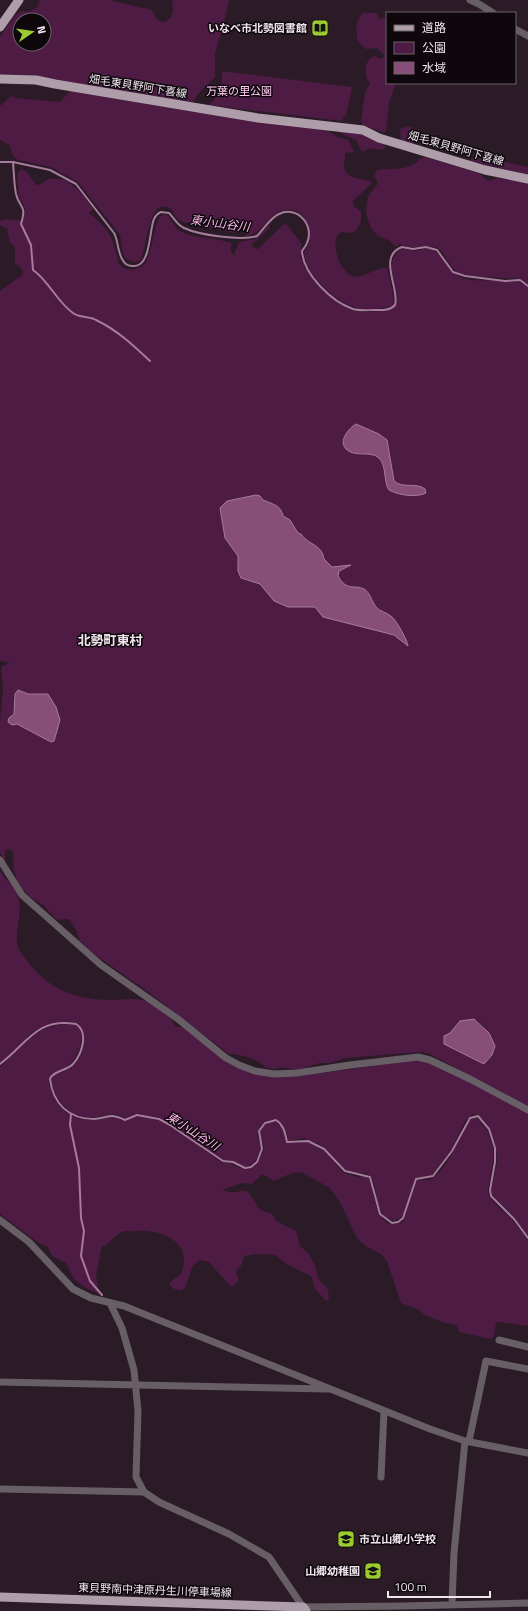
<svg xmlns="http://www.w3.org/2000/svg" width="528" height="1611" viewBox="0 0 528 1611" font-family="'Titillium Web','Noto Sans JP',sans-serif">
	<style>
		.green { fill: #4d1b43; fill-rule: evenodd }
		.water { fill: #874e7a; stroke: #a67b9c }
		.lines { fill: none; stroke-linecap: round; stroke-linejoin: round }
		.stream { stroke: #a67b9c; stroke-width: 2 }
		.minor { stroke: #675f65; stroke-width: 7 }
		.major { stroke: #ae9eaa; stroke-width: 9 }
		.labels { text-anchor: middle; dominant-baseline: central; stroke-width: 3; stroke-linejoin: round; paint-order: stroke }
		.poi-label { font-size: 11px; font-weight: bold; fill: #f0e5ed; stroke: #0e080d; text-anchor: end }
		.street-label { font-size: 11px; fill: #f0e5ed; stroke: #0e080d }
		.park-label { font-size: 11px; fill: #fecaf0; stroke: #0e080d }
		.water-label { font-size: 12px; font-style: italic; fill: #feb9ec; stroke: #0e080d }
		.quarter-label { font-size: 13px; font-weight: bold; fill: #f0e5ed; stroke: #0e080d }
	</style>
	<rect width="100%" height="100%" fill="#2a1b26"/>
	<path class="green" d="M40 0H110L152 10C154 13 155 17 157 19 164 26 173 18 173 10 173 7 172 4 172 0H229L223 27 215 53V77L198 94 193 102 58 81 40 76 0 75V37L14 16 20 12 31 11 37 7ZM20 20H44V44H20Z
		M364 13H376L380 19 387 17V83H396L389 103 386 132H382L363 125 361 121 365 94 370 82 367 80C365 71 364 61 374 56L381 59 385 56 377 48 366 49 358 42C356 32 354 19 364 13Z
		M222 71 352 87 347 112 342 121 208 105 221 93Z
		M70 91 324 128 337 137 349 140 354 152 345 153C346 158 343 162 344 166 345 179 362 179 371 181V184L353 201 354 206 361 212C362 219 360 231 351 233 348 233 344 232 341 232L337 236C334 245 336 253 339 261 354 292 369 267 387 268L394 298 393 306C383 308 372 310 362 309 341 307 310 279 305 258 302 250 308 249 309 242 312 230 306 212 292 210 269 207 267 232 247 236L243 229 237 230 236 233 183 222 177 219 171 209C148 194 147 250 140 261L133 262 126 259 123 254 120 235 78 182 51 167 18 160 14 157 9 145 0 140V106L11 96 16 98 60 102Z
		M409 126 418 131V135L412 144 401 140 400 129Z
		M331 129 353 131 384 142 385 148 381 150 370 148 362 152 356 140Z
		M425 157 479 173 488 181 498 178 528 182V284C518 276 514 279 503 278 490 277 475 277 463 274 451 271 449 261 443 253 434 241 422 249 411 247 407 247 404 245 399 244L396 247 390 241 378 236 371 228 368 220 366 212 367 202 369 195 377 185V180L374 176 377 170C388 168 400 171 412 165 417 163 419 158 425 157Z
		M492 157H499L506 162 528 167V175L469 161 473 158 483 159Z
		M21 169 26 171 36 185C42 185 44 180 50 179 70 175 83 195 93 209L89 213C111 231 113 238 119 264 128 273 136 270 145 264 153 249 153 232 159 217L165 214C173 218 173 229 182 232 197 239 215 237 231 243V253L234 255 239 242 255 239 269 225 270 228 252 244V247L258 249 284 224 287 225 302 244 301 257 305 268 322 290 341 304 352 310 362 312 382 311 394 308C405 292 378 264 402 249 406 248 410 251 414 251 419 251 424 248 429 249 444 251 444 273 466 279 482 283 517 276 528 287V1106L430 1054 421 1052 345 1058 330 1063H320L297 1070 281 1067 275 1069 266 1068C259 1059 240 1054 229 1054L151 994 94 954 80 941 77 932 70 920 67 919 57 920 43 905 30 897 19 885 14 871 13 852 10 849 5 850V861L0 853V722L3 689 1 669 2 666 10 663 0 661V291L22 275 23 271 19 266 15 264V247L10 243 7 229 0 225V221C7 217 15 221 23 220L25 208 19 197 17 174ZM18 690 27 694 45 693C54 696 59 716 60 724 54 731 58 733 51 742L17 724 12 725 9 718 14 714 15 695ZM474 1019C489 1026 497 1046 488 1061L444 1036 450 1033 460 1021Z
		M0 871C5 879 13 886 17 894 25 911 13 931 18 948 42 985 66 999 110 1000 122 1000 137 997 149 1002 155 1004 168 1014 171 1019 173 1021 173 1024 175 1027H182L230 1064 240 1069 269 1077 300 1076 409 1061 422 1060 474 1084 528 1113V1236L512 1215 492 1195 491 1190 497 1163 496 1148 487 1124 479 1115 473 1114 465 1121 451 1150 432 1175C426 1178 419 1175 415 1179L402 1217 394 1221C373 1216 379 1190 371 1176L366 1173H349L319 1144 304 1138 288 1141C287 1131 284 1124 276 1119L265 1121C254 1135 258 1134 261 1149 257 1159 255 1165 243 1167L234 1161 222 1160 175 1126 158 1117 136 1114 126 1119C122 1118 119 1114 115 1114 108 1114 102 1117 96 1117 71 1120 55 1102 51 1080L53 1076C60 1072 68 1071 73 1066 84 1055 89 1033 76 1023 71 1021 66 1022 61 1023 25 1026 25 1047 0 1063Z
		M59 1025C63 1025 71 1023 75 1025 89 1031 78 1057 70 1064 65 1070 58 1071 51 1074 47 1081 50 1088 53 1095 60 1112 76 1120 95 1120 101 1120 107 1117 113 1116 118 1116 122 1121 127 1121 130 1120 133 1117 135 1117 161 1111 202 1150 223 1163 231 1162 234 1166 241 1168 254 1173 260 1158 264 1149L260 1137V1130L267 1123 274 1121C283 1125 284 1133 286 1142L307 1141 324 1151 344 1173 358 1177 366 1176 370 1179C374 1192 377 1236 403 1221L417 1180C421 1179 425 1181 429 1180 445 1175 462 1132 471 1119L476 1117 487 1130 493 1147V1162L488 1190 489 1196 496 1205 510 1217 528 1240V1326L498 1322 496 1323 494 1336 491 1339 459 1332 457 1325 442 1322 425 1315 417 1309 401 1303 387 1261 381 1254 365 1246 357 1238 340 1202 330 1188 301 1172 292 1173 274 1181 262 1174 252 1184 242 1183 222 1190C244 1199 242 1176 259 1209L272 1214 276 1221 296 1231 300 1246 308 1253 315 1265 319 1280 328 1289 329 1299 326 1301 315 1289 311 1276 288 1265 275 1255 257 1254 244 1256 242 1264 236 1272 239 1280 233 1286H230L209 1262 199 1260 193 1266 185 1288C179 1293 173 1289 169 1284 173 1278 179 1278 182 1271 193 1242 160 1229 137 1231 132 1232 127 1230 122 1232 116 1235 110 1242 105 1246H102L96 1276 99 1294 84 1287 74 1279 66 1263 52 1256 47 1246 40 1244 0 1214V1067C20 1050 31 1029 59 1025Z"/>
	<path class="water" d="M356 424 379 434 387 440 394 481C403 489 416 482 425 489L426 493C416 498 398 495 389 490 383 481 387 466 379 458 370 450 355 458 346 449 338 441 349 428 356 424Z
		M256 495 260 496 263 500C272 504 281 505 283 516L290 520 298 533 301 534C308 545 322 544 324 559L332 567 351 565 339 571 338 576C347 592 354 584 364 589 370 592 372 602 376 607 380 612 387 612 392 617 396 620 408 641 408 646L394 635 323 617 315 607H288L274 601 260 584 241 578 238 571V556L225 538 220 508 227 501Z
		M18 690 28 694H48L56 707 60 720 54 741 51 742 17 724 12 725 8 722 9 718 14 714 15 694Z
		M474 1019 489 1033 495 1046 492 1055 484 1064 444 1044V1036L450 1033 460 1021Z"/>
	<g class="lines">
		<path class="stream" d="M0 162H13L50 170 76 184 114 233C119 242 117 254 124 262 126 265 129 266 133 266 151 268 149 230 154 219 156 215 158 213 161 212L169 213C174 218 177 225 184 228 199 235 241 241 257 236 264 229 270 218 279 214 297 205 315 225 307 243 306 246 304 248 302 251 303 274 332 302 353 309 360 311 367 310 374 310 381 310 390 311 395 305 400 289 377 256 402 247L413 249 426 247 437 250 453 272 465 276 505 281 520 280 528 286
			M13 162C14 173 14 184 16 194 20 210 27 204 21 224L31 245 33 270C49 281 57 302 73 313 79 318 89 316 96 320 117 330 133 345 150 361
			M0 1064C26 1045 36 1017 76 1024 89 1032 82 1054 73 1064 67 1071 52 1071 50 1079 53 1104 69 1119 94 1119 110 1118 108 1112 125 1120L137 1115 159 1119 170 1125 223 1161 233 1162 245 1168 251 1167 257 1162 262 1149 259 1131 265 1123 276 1120C284 1125 285 1133 287 1142L308 1141 324 1149 345 1171 370 1177 380 1214 392 1223 398 1222 403 1218 416 1179 433 1176 452 1151 470 1118 478 1116 489 1129 495 1148V1162L490 1190 491 1196 514 1219 528 1238
			M71 1114 70 1125 79 1168 81 1218 84 1231 81 1256 90 1281 102 1295"/>
		<path class="minor" d="M470 0 479 4 493 13
			M515 29 528 36
			M0 860 22 895 101 965 178 1019 226 1058 239 1065 255 1071 274 1074 297 1073 350 1065 418 1057 430 1060 470 1079 528 1110
			M0 1220 29 1242 73 1289 91 1298 124 1306 430 1429 465 1441 528 1453
			M110 1303 122 1328 134 1370 138 1411 136 1477 144 1492 159 1502 229 1534 269 1557 303 1607 403 1606 528 1603
			M499 1340 528 1347
			M0 1382 328 1389
			M469 1441 486 1361 528 1369
			M381 1477 384 1411
			M0 1489 144 1492
			M452 1604 454 1553 465 1441"/>
		<path class="major" d="M0 27 19 0
			M0 79 36 80 55 84 258 118 363 130 379 138 485 170 528 179
			M0 1597 303 1607 306 1611"/>
	</g>
	<defs>
		<g id="library-square" transform="scale(0.9)"><rect x="-9" y="-9" width="18" height="18" rx="4" fill="#9cca31" stroke="#0e080d"/><path d="M-6-4Q-3-5.5-.7-3.5V5Q-3 3-6 4ZM6-4Q3-5.5 .7-3.5V5Q3 3 6 4Z" fill="#111"/></g>
		<g id="school-square" transform="scale(0.9)"><rect x="-9" y="-9" width="18" height="18" rx="4" fill="#9cca31" stroke="#0e080d"/><path d="M0-5L7-2L0 1L-7-2ZM-4 1L0 2.5L4 1V4Q0 6-4 4Z" fill="#111"/></g>
	</defs>
	<g fill-rule="evenodd">
		<use href="#library-square" x="320" y="28"/>
		<use href="#school-square" x="346" y="1539"/>
		<use href="#school-square" x="373" y="1571"/>
	</g>
	<g class="labels">
		<g class="poi-label">
			<text x="307" y="28">いなべ市北勢図書館</text>
			<text x="359" y="1539" text-anchor="start">市立山郷小学校</text>
			<text x="360" y="1571">山郷幼稚園</text>
		</g>
		<g class="street-label">
			<text transform="translate(138 86) rotate(9)">畑毛東貝野阿下喜線</text>
			<text transform="translate(456 148) rotate(16)">畑毛東貝野阿下喜線</text>
			<text transform="translate(155 1590) rotate(2)">東貝野南中津原丹生川停車場線</text>
		</g>
		<g class="park-label">
			<text x="239" y="91">万葉の里公園</text>
		</g>
		<g class="water-label">
			<text transform="translate(220 223) rotate(7)">東小山谷川</text>
			<text transform="translate(193 1131) rotate(33)">東小山谷川</text>
		</g>
		<g class="quarter-label">
			<text x="110" y="640">北勢町東村</text>
		</g>
	</g>
	<rect x="386" y="12" width="130" height="72" fill="#0e080d" stroke="#686067"/>
	<rect x="394" y="25" width="20" height="6" fill="#ae9eaa" stroke="#686067"/>
	<text x="422" y="32" font-size="12" fill="#f0e5ed">道路</text>
	<rect x="394" y="42" width="20" height="12" fill="#4d1b43" stroke="#686067"/>
	<text x="422" y="52" font-size="12" fill="#f0e5ed">公園</text>
	<rect x="394" y="62" width="20" height="12" fill="#874e7a" stroke="#686067"/>
	<text x="422" y="72" font-size="12" fill="#f0e5ed">水域</text>
	<g transform="translate(32 32) rotate(77)"><circle r="19" fill="#0e080d" stroke="#686067"/>
	<path d="M0-3L7 15L0 10L-7 15Z" fill="#9cca31"/>
	<text y="-6" font-size="11" font-weight="bold" text-anchor="middle" fill="#f0e5ed">N</text>
	</g>
	<path d="M388 1591v6h102v-6" fill="none" stroke="#f0e5ed" stroke-width="2"/>
	<text x="394" y="1591" font-size="12" fill="#f0e5ed" stroke="#0e080d" stroke-width="3" paint-order="stroke">100 m</text>
</svg>
